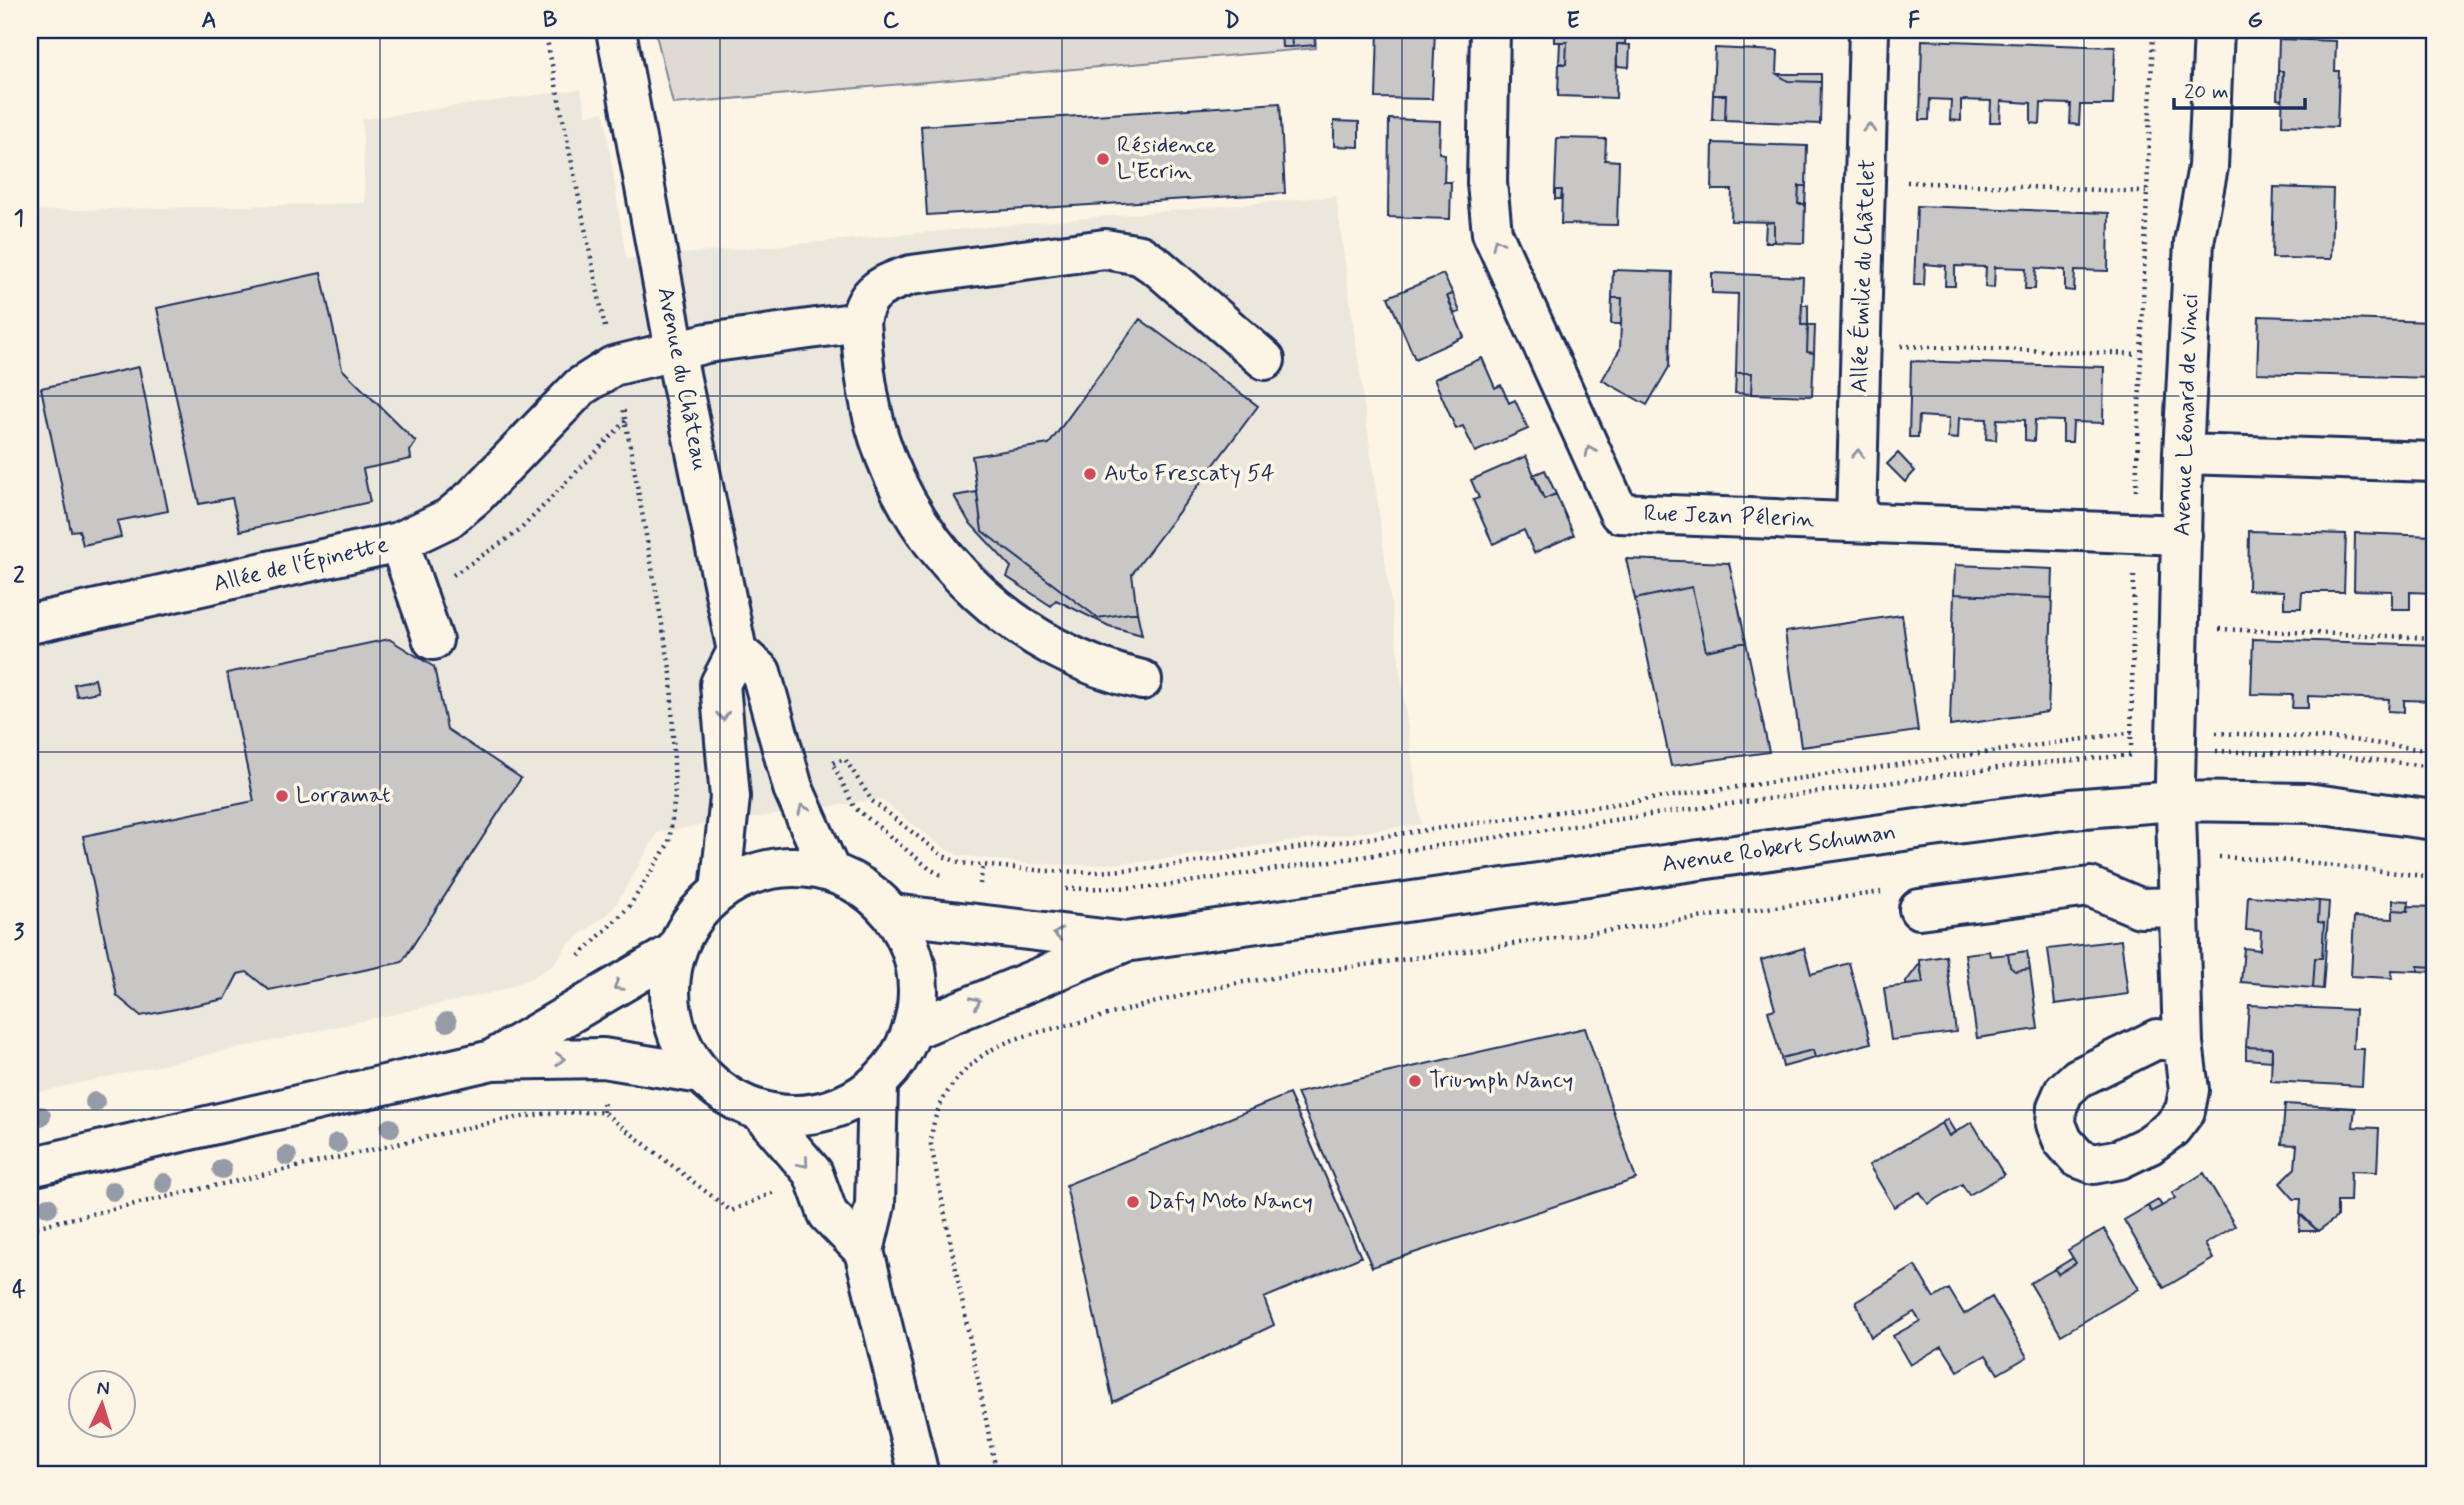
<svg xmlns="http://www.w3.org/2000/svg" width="2464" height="1505" viewBox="0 0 2464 1505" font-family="Mynerve,sans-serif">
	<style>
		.built { fill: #ece7dc }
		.green { fill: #dfdbd4; stroke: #7d8599; stroke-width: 2 }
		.building { fill: #c8c7c6; stroke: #1b2f5e; stroke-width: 2 }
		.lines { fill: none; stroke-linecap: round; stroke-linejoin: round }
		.minor-casing { stroke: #1b2f5e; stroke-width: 44 }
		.major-casing { stroke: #1b2f5e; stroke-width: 44 }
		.path { stroke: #1b2f5e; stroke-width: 4.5; stroke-dasharray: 2 5; stroke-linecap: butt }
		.minor { stroke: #fcf5e5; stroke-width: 38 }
		.major { stroke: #fcf5e5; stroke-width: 38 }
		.tree { fill: #969ba8 }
		.oneway { stroke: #8c92a2 }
		.grid { fill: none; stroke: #1b2f5e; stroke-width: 2; stroke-opacity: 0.55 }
		.poi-dot { fill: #d1495b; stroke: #fcf5e5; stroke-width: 2.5 }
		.labels { text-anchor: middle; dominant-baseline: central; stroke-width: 7; stroke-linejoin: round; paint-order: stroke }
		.poi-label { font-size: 23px; fill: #1b2f5e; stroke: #fcf5e5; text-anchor: start }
		.street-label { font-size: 23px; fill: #1b2f5e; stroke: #fcf5e5 }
		.neatline { fill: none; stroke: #1b2f5e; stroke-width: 2.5 }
		.grid-label { font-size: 23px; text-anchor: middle; font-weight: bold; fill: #1b2f5e }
	</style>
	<rect width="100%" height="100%" fill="#fcf5e5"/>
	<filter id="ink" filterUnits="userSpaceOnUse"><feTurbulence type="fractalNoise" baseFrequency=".0143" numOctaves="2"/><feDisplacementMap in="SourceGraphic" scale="14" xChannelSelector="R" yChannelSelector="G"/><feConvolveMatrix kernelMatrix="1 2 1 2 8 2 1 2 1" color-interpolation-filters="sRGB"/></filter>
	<g filter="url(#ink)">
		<path class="built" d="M581 89 586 115 604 112 626 259 1336 196 1421 824 1141 862 1087 865 1030 864 958 855 944 848 880 799 658 832 614 908 568 945 553 965 531 978 499 991 30 1094V211L365 203 362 119Z"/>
		<path class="green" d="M655 30H1315L1316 48 673 104Z"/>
		<path class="building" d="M1281 30H1291L1292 47H1282Z
			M1291 30H1314L1315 45 1292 47Z
			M1378 30H1435L1432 99 1376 98Z
			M1554 30H1626L1625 44H1617L1616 98 1558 96 1559 63 1566 64 1567 42H1554Z
			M2279 39 2336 41 2335 71H2339L2337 127 2282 125 2283 71H2278Z
			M1922 40 2115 47 2113 105H2080L2079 125 2070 124 2071 104 2041 103 2040 124 2031 123V103L2001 101 2000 122H1990L1991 101 1961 100V121L1950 120 1951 100 1930 99 1929 120H1920Z
			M1560 42H1567L1566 64 1559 63Z
			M1617 44 1630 45 1629 67 1617 66Z
			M1715 48 1778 51 1777 74 1788 81 1821 82 1820 124 1725 120 1726 95H1713Z
			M2278 71H2283L2282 100 2277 99Z
			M1777 74H1821V82L1788 81Z
			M1713 95H1726L1725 120H1712Z
			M1280 103 1285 193 927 215 921 126Z
			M1389 119 1440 121 1439 153 1445 154 1444 182H1451L1450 219 1388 217Z
			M1334 121 1359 122V147L1334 146Z
			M1557 138 1606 139 1605 160 1619 161 1617 225 1561 224 1562 190H1555Z
			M1713 143 1807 146 1806 186H1799L1798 204H1805L1804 243 1774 242V222L1731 221 1732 190H1712Z
			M2433 185H2434V253H2431Z
			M1799 186H1806L1805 204H1798Z
			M2274 187 2333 189 2331 259 2272 258Z
			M1555 190H1562L1561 199H1555Z
			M1917 206 2109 213 2108 271 2075 270 2074 291 2065 290V270L2036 268 2035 289H2025L2026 268 1995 267 1994 288 1985 287 1986 267 1955 266V286H1945L1946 266 1925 264 1924 285H1914Z
			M1774 222V242H1765L1766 223Z
			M1613 270 1672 272 1669 367 1647 405 1602 380 1620 349 1622 298H1612Z
			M321 273 342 369 416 442 410 451 411 459 363 469 370 502 240 531 232 498 199 504 157 308Z
			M1712 273 1803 277 1801 325H1808L1807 352 1814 353 1812 396 1751 394 1752 373H1736L1738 294 1712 293Z
			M1443 274 1453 294 1447 296 1464 337 1415 359 1388 297Z
			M1453 294 1460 312 1454 314 1447 296Z
			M1612 298H1622L1621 324H1611Z
			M1802 305H1808V325H1801Z
			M2259 316 2432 322 2430 378 2257 373Z
			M1140 319 1258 406 1132 574 1137 612 1098 618 982 531 972 456 1049 444Z
			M1808 325H1815L1814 353 1807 352Z
			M1482 358 1495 388 1501 385 1509 403 1515 400 1528 429 1475 452 1463 426 1456 429 1434 379Z
			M1911 361 2104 367 2103 423 2073 422 2072 442H2063V421L2035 420 2034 441 2025 440V420L1997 419 1996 440 1986 439 1987 419 1959 418 1958 439 1948 438 1949 418 1919 416 1918 437H1909Z
			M139 367 168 511 117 521 121 537 83 545 79 530 71 531 41 388Z
			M1736 373H1752L1751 394 1735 393Z
			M1898 453 1915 471 1905 482 1887 464Z
			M1526 456 1544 499 1556 494 1574 535 1534 553 1524 530 1493 544 1473 500 1479 498 1471 480Z
			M1545 470 1556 494 1544 499 1533 475Z
			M977 492 982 531 1098 618 1137 612 1142 635 1109 626 1056 600 1051 606 1007 577 1011 567 969 522 954 496Z
			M2249 531 2346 534 2344 592H2302L2301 608H2284V591L2248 590Z
			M2355 533 2434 536V593L2410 592V609H2392V591L2354 590Z
			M1626 559 1729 563 1746 642 1706 651 1692 587 1635 599Z
			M1955 565 2053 569 2052 598 1954 594Z
			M1692 587 1706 651 1746 642 1769 752 1671 766 1635 599Z
			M1954 594 2052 598 2048 712 1950 726Z
			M1902 615 1918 731 1801 747 1785 632Z
			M389 639 434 667 447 729 521 778 402 962 269 990 247 972 238 974 225 999 141 1016 117 996 83 836 254 801 227 673Z
			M2253 639 2434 645V701L2404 700V712L2388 711 2389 699 2308 696V708H2292L2293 695 2251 694Z
			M95 679 98 692 77 696 74 684Z
			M2248 896 2319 901 2318 922 2324 923 2322 958H2315L2313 988 2241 982 2244 948 2260 950 2261 931 2246 930Z
			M2393 900 2409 901 2408 911 2393 910Z
			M2319 901 2329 902 2323 989 2313 988 2315 958H2322L2324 923 2318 922Z
			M2408 906 2434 907V967L2418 966V971L2392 970V978L2351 976 2354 917 2393 919V910L2408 911Z
			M2121 940 2128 994 2055 1004 2048 949Z
			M1804 948 1811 974 1849 963 1871 1043 1815 1058 1813 1050 1781 1058 1768 1011 1775 1009 1761 960Z
			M1989 951 1990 956 2008 954 2010 967 2015 971 2030 969 2038 1029 1977 1038 1965 954Z
			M2027 951 2030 969 2015 971 2010 967 2008 954Z
			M1946 956 1956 1032 1891 1040 1884 988 1923 983 1919 960Z
			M1920 963 1923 983 1906 985V982Z
			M2418 966 2434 967V972L2418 971Z
			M2249 1005 2355 1010 2353 1049H2364L2362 1086 2271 1081 2272 1048 2246 1047Z
			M1585 1028 1636 1179 1372 1267 1297 1093Z
			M2246 1047 2272 1048V1061L2246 1059Z
			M1813 1050 1815 1058 1783 1067 1781 1058Z
			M1289 1094 1361 1257 1264 1298 1274 1325 1113 1402 1066 1185Z
			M2285 1104 2355 1108 2353 1127 2379 1128 2377 1172 2351 1171 2350 1201H2337V1217L2318 1231 2300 1215 2301 1199H2294L2280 1183 2295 1168 2297 1145 2282 1144Z
			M1947 1119 1955 1132 1949 1136 1942 1123Z
			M1972 1122 2004 1175 1969 1195 1962 1184 1928 1204 1920 1192 1894 1207 1869 1165 1942 1123 1949 1136Z
			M2204 1173 2235 1226 2205 1244 2213 1259 2164 1288 2124 1220 2148 1206 2151 1212 2162 1206 2175 1198 2172 1193Z
			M2158 1200 2162 1206 2151 1212 2148 1206Z
			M2300 1215 2303 1216 2318 1231H2299Z
			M2104 1229 2139 1289 2061 1335 2030 1283 2055 1269 2058 1274 2076 1263 2068 1250Z
			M2073 1258 2076 1263 2058 1274 2055 1269Z
			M1915 1266 1934 1298 1949 1289 1964 1314 1992 1297 2027 1357 1998 1374 1986 1355 1958 1371 1942 1346 1910 1365 1893 1336 1920 1321 1914 1312 1871 1337 1856 1302Z"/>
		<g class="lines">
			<g class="minor-casing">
				<path id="minor" d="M1490 30 1487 183 1492 233 1619 513 2182 535
					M860 322C865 291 883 284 911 275L1105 249 1140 255 1159 268 1265 360
					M2183 454 2434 462
					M1856 522 1869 30
					M399 542 433 640
					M30 624 399 542 449 518 474 497 580 387 613 366 707 343 860 322C863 360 867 401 879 438 916 556 1021 653 1142 680
					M1919 909 2090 887 2140 908 2178 907
					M893 914 1120 941
					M913 1030 1125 942 1917 829 2071 809 2175 801 2307 803 2434 820
					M2183 1043 2157 1039 2078 1078 2064 1091 2057 1107 2056 1124 2063 1141 2078 1158 2094 1164 2120 1159 2149 1145 2172 1128 2185 1111 2189 1090 2183 1043 2175 781 2183 454 2194 242 2208 167 2214 30
					M493 1059 676 951
					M30 1167 492 1060 603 1058 701 1074"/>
			</g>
			<g class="major-casing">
				<path id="major" d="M616 30 675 350 737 651 761 672 793 788 830 871
					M670 991a124 124 0 1 1 248 0a124 124 0 1 1-248 0Z
					M720 891 730 797 720 684 737 651
					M878 1084 875 1205 864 1251 919 1475
					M760 1111 813 1173 828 1214 864 1251"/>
			</g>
			<path class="path" d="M545 30 605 327
				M2295 30 2434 35
				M1907 182 2146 192
				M1901 346 2139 354
				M2136 491 2153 30
				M453 575 519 531 626 421
				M2219 629 2434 638
				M2216 733 2344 739 2434 751
				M2131 746 2134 573
				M2216 751 2342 756 2434 767
				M833 763 845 759 872 801 943 856 960 863 1046 871 1096 872 1153 868 2134 732
				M834 766 854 807 930 869 943 876
				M2219 857 2291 861 2434 877
				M980 884 983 866
				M1066 889 1153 887 1663 813 2020 765 2133 755
				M579 956 629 907 669 843 675 795 671 674 623 407
				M603 1112 604 1098
				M30 1228 502 1120 550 1113 603 1112 731 1211 776 1191
				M997 1475 931 1145C931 1111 951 1080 978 1059 1005 1037 1045 1031 1078 1023 1133 1008 1188 993 1244 982L1881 892"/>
			<use href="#minor" class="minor"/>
			<use href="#major" class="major"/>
		</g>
		<g class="tree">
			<circle cx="447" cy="1022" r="10"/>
			<circle cx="95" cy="1102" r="10"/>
			<circle cx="41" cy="1116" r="10"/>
			<circle cx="390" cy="1128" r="10"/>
			<circle cx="337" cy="1143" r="10"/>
			<circle cx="287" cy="1156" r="10"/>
			<circle cx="222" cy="1169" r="10"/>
			<circle cx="164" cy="1183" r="10"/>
			<circle cx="113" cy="1191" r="10"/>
			<circle cx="48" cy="1207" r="10"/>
		</g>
		<defs><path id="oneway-chevron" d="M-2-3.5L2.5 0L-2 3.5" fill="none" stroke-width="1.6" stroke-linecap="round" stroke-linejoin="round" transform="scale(1.75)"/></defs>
		<g class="oneway">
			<use href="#oneway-chevron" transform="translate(1869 128) rotate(-88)"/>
			<use href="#oneway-chevron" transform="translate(1497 243) rotate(-115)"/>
			<use href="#oneway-chevron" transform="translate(1590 451) rotate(-115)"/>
			<use href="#oneway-chevron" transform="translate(1858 454) rotate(-88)"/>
			<use href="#oneway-chevron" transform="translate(723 716) rotate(85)"/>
			<use href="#oneway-chevron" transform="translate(803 809) rotate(-114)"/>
			<use href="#oneway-chevron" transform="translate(1058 934) rotate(-173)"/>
			<use href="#oneway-chevron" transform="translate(618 986) rotate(149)"/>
			<use href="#oneway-chevron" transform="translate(976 1002) rotate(-24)"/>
			<use href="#oneway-chevron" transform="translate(560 1059) rotate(-1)"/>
			<use href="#oneway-chevron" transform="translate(804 1163) rotate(50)"/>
		</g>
	</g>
	<path class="grid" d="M380 30V1475M720 30V1475M1062 30V1475M1402 30V1475M1744 30V1475M2084 30V1475M30 396H2434M30 752H2434M30 1110H2434"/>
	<g class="poi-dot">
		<circle cx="1103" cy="159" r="7"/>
		<circle cx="1090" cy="474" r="7"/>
		<circle cx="282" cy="796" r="7"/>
		<circle cx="1415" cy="1081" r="7"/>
		<circle cx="1133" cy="1202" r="7"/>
	</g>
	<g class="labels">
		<g class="poi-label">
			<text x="1117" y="146">Résidence<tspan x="1117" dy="26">L'Ecrin</tspan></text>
			<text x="1104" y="474">Auto Frescaty 54</text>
			<text x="296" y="796">Lorramat</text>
			<text x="1429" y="1081">Triumph Nancy</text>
			<text x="1147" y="1202">Dafy Moto Nancy</text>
		</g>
		<g class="street-label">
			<text transform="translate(1864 276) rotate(-88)">Allée Émilie du Châtelet</text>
			<text transform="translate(682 379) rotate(79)">Avenue du Château</text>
			<text transform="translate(2187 415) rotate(-88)">Avenue Léonard de Vinci</text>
			<text transform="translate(1729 517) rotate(2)">Rue Jean Pélerin</text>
			<text transform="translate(301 565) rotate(-13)">Allée de l'Épinette</text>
			<text transform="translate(1779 849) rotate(-8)">Avenue Robert Schuman</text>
		</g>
	</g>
	<rect width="2464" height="1505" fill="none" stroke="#fcf5e5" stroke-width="77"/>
	<g transform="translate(102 1404) rotate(4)"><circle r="33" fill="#fcf5e5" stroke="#a2a6af" stroke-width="2"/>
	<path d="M0-5L12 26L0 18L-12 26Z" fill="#d1495b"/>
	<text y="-10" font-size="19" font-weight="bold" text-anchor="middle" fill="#1b2f5e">N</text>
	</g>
	<path d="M2174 98v10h131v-10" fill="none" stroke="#1b2f5e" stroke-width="3.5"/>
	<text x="2184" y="98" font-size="21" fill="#1b2f5e" stroke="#fcf5e5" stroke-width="5" paint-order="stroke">20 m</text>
	<rect x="38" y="38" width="2388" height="1428" class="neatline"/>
	<g class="grid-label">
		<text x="209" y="27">A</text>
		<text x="550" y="27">B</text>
		<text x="891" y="27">C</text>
		<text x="1232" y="27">D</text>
		<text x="1573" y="27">E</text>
		<text x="1914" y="27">F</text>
		<text x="2255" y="27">G</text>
		<text x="19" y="225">1</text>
		<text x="19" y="582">2</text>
		<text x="19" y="939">3</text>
		<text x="19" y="1296">4</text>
	</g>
</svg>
